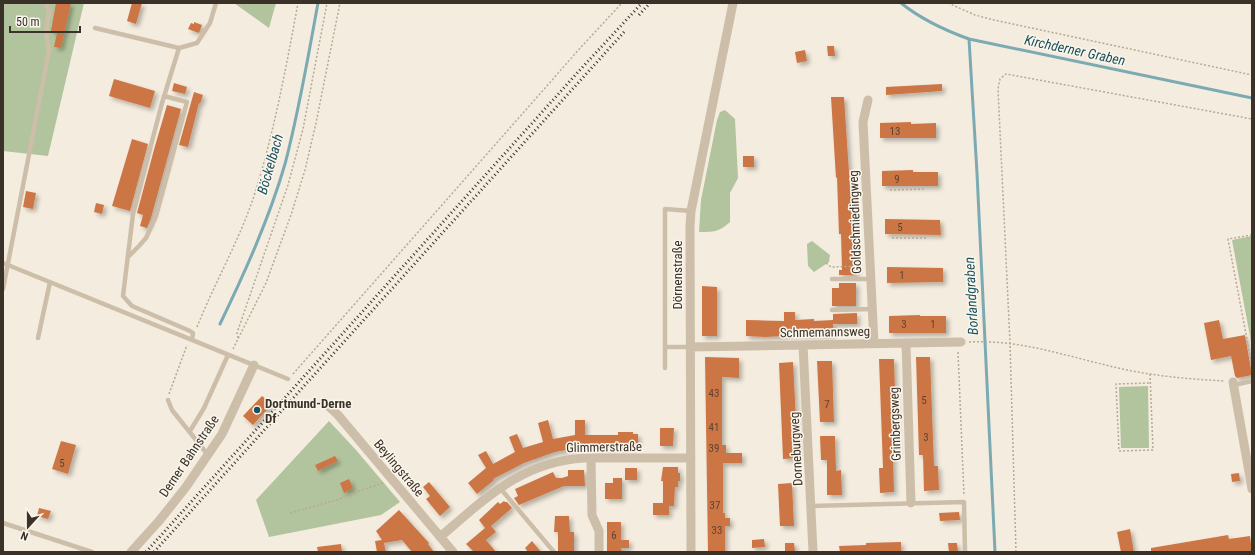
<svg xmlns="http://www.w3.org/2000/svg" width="1255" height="555" viewBox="0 0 1255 555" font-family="'Roboto Condensed',sans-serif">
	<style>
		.green { fill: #b2c49d }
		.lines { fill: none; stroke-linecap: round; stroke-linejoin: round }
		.stream { stroke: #7baab3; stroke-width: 3 }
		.building { fill: #cd7644; filter: url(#shadow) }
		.path { stroke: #b9a893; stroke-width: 1.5; stroke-dasharray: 2 2; stroke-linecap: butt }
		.service { stroke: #cdbea9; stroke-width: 4.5 }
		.minor { stroke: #cdbea9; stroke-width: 9 }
		.rail { stroke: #3a3129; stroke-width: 3; stroke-dasharray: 1 3; stroke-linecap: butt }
		.poi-dot { fill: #1c525e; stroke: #fbf6eb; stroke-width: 1.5 }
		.labels { text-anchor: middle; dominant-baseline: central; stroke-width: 3; stroke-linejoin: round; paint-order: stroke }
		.number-label { font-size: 11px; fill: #5f4230 }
		.street-label { font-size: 13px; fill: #3a3129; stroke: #fbf6eb }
		.poi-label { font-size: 13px; font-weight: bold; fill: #3a3129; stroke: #fbf6eb; text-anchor: start }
		.water-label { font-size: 14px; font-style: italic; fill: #1c525e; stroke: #fbf6eb }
	</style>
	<defs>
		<filter id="shadow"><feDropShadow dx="3" dy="3" stdDeviation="2" flood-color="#0004"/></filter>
	</defs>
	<rect width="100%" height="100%" fill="#f4ecde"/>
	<path class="green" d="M3 3H84L48 156 3 151Z
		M234 3H276L269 28Z
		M725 110 735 119 738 178 730 193V222C719 232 714 232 699 232L701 200 717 120 720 112Z
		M1252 236V347L1232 240Z
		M812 241 830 255 829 262 814 272 808 266 807 244Z
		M1148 386 1149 448H1121L1119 387Z
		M329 421 356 450 400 502 381 515 269 537 256 500Z"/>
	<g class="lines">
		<path class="stream" d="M901 3C922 20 944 30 969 39L1252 98
			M969 39 977 173 995 552
			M220 324C245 272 269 219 285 164 299 111 308 57 318 3"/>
	</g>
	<path class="building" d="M56 3H71L61 48 54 47 57 33 51 31Z
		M132 3H142L136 24 127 21Z
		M194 22 202 25 199 33 188 29 191 23 194 24Z
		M827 46H834L835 56H828Z
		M805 50 807 61 797 63 795 52Z
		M114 79 155 91 150 108 109 96Z
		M174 83 187 87 185 94 172 91Z
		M942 84V91L886 95V87Z
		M194 92 203 95 200 104 199 103 188 147 179 145Z
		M831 97H844L853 233H855L856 275H839V270H842L841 234H839L837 177 836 178Z
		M167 105 181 109 151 218 147 228 140 226 143 215 137 213 155 146Z
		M911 122V124L936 123V138H880V123Z
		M132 139 148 144 130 211 112 206Z
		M743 156H754V167H743Z
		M913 170V172H938V186H882V171Z
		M26 191 36 193 33 209 23 207Z
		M96 203 104 205 102 214 94 212Z
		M885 219 940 220 941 235 885 234Z
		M887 267 943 268V282L887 283Z
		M839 283H856V306H832V288H839Z
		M702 286 717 287V336H702Z
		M784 312H795V320L814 319V321L833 320V314L857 313V324H833V335H785V336L765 337 746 336V320L784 321Z
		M920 315V316H946V333H889V316Z
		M1219 320 1223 339 1245 335 1252 375 1237 378 1235 376 1231 356 1211 360 1204 323Z
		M705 357 739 358V378L722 377V445H726V453H742V463H723V513H725V518H730V526H725V552H708Z
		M916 357H930L934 466H938L939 490 924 491 923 455H919Z
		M879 359H894L897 456H893L894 492 880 493 879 468H883Z
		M817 361H832L834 422H820Z
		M793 362 798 458 783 459 779 363Z
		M262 396 272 404 253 425 243 416Z
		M548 420 553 439 575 435V420H585V435H618V432H633V434H638V443H633V448H578L555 452 524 463 493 479 494 480 477 494 468 483 486 468 478 455 486 451 493 464 515 452 509 437 517 434 523 448 543 442 538 423Z
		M660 428H674L673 446H660Z
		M820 436H835L836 471 841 470 842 495H827V460H821Z
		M61 441 76 445 68 474 52 469Z
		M335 456 338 461 318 471 315 465Z
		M663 467H678V473H680V481H678V487H675L674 506H669V515H653V503H663V481H661Z
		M625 468H637V480H625Z
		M568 470H584L585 486H564L519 505 514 498 518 496 515 489 553 472 556 478H562L568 476Z
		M1239 473 1240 481 1232 482 1231 474Z
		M613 478H622V499H605V483H613Z
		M349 479 353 488 344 493 340 483Z
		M429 482 450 507 440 516 426 499 430 496 423 487Z
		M792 483 794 526H780L778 484Z
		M504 501 505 502H507L512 508 491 526 496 532 486 540 496 552H474L466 544 485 528 479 520 498 502 500 504Z
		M39 508 51 511 48 519 37 516Z
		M399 510 429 543 428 544 434 552H412L402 540 384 543 386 552H377L375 541 382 540 376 531Z
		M959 512 960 520 940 521 939 513Z
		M555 516H569L570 532H574V552H558V532H554Z
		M607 522H621V540H629V548H621L622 552H607Z
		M1130 529 1134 552H1121L1117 532Z
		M1228 535 1229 539 1250 536 1252 552H1151V548Z
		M764 539 765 547 752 548V540Z
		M532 541 541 552H528L525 548Z
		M901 542V552H840L839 546 866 545V543Z
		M785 543H794L795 552H785Z
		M948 543H957L958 552H949Z
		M341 544 342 552H318L317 547Z"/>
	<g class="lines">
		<path class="path" d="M948 3 975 15 994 20 1252 75
			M890 190 926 189
			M1252 235 1228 239 1252 366
			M892 238H928
			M826 263 831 267 861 266
			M197 327C215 282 239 241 254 196 274 133 286 68 298 3
			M238 338 237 333 288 185 303 129 327 3
			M969 342C1020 339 1069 357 1118 368 1153 376 1188 379 1224 381
			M233 349 266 283 291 215 305 170 316 123 340 3
			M958 352 964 496
			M293 374 582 46 622 3
			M1150 374 1153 450 1119 451 1116 384 1150 383
			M169 394 187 345
			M290 513 340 499 344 496 383 483
			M1016 552 1010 343 998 89 1000 79 1006 74 1252 119"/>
		<path class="service" d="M95 28 179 48 162 103 133 214 123 296 132 306 190 331 193 333 192 340
			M179 48 197 43 210 23 216 3
			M128 257 139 246 146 238 156 216 187 102 164 96
			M3 263 288 379
			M832 279H870
			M3 289 49 51 46 32 49 11 46 3
			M832 310 871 309
			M38 338 50 282
			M665 347H690
			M665 368V209L691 211
			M1234 385 1252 381
			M168 400 172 410 208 455
			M190 431 204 408 228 355
			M500 488 554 552
			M811 506 964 502 965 552
			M3 523 92 552"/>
		<path class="minor" d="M868 100 863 122 874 343
			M906 344 911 503
			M803 345 813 552
			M690 347 961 342
			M1233 382 1252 489
			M324 402 338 415 453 552
			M591 458 592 515 599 531V552
			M440 537C486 498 521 462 584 458H691
			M131 552 159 521 186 487 222 434 254 365
			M691 552 690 226 691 211 733 3"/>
		<path class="rail" d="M639 15 650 3
			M146 552 579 71 642 3
			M154 552 625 31"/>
	</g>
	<circle class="poi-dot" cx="257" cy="410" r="4"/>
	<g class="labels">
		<g class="number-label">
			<text x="895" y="131">13</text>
			<text x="897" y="179">9</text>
			<text x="900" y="227">5</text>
			<text x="902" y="275">1</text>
			<text x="904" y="324">3</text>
			<text x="933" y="324">1</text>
			<text x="714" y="393">43</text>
			<text x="924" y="400">5</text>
			<text x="827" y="404">7</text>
			<text x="714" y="427">41</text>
			<text x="926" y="437">3</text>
			<text x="714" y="448">39</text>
			<text x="62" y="463">5</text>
			<text x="715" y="505">37</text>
			<text x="717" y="530">33</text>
			<text x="614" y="535">6</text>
		</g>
		<g class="street-label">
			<text transform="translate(855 222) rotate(-92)">Goldschmiedingweg</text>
			<text transform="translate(677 275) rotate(-90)">Dörnenstraße</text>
			<text transform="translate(825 332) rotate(-1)">Schmemannsweg</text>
			<text transform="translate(895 424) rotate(-92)">Grimbergsweg</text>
			<text transform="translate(604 447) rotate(-1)">Glimmerstraße</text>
			<text transform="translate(796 449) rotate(-93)">Dorneburgweg</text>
			<text transform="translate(189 456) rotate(-56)">Derner Bahnstraße</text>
			<text transform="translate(399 468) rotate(50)">Beylingstraße</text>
		</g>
		<g class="poi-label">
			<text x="265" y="403">Dortmund-Derne<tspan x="265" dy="15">Df</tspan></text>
		</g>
		<g class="water-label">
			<text transform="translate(1075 50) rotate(12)">Kirchderner Graben</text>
			<text transform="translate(270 164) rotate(-74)">Böckelbach</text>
			<text transform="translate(971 296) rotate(-93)">Borlandgraben</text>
		</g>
	</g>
	<rect width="1255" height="555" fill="none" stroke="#3a3129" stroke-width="8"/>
	<g transform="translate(28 527) rotate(201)" stroke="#fbf6eb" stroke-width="3" paint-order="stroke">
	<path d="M0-3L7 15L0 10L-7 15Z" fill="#3a3129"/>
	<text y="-6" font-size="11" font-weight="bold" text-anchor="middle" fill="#3a3129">N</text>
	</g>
	<path d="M10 26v6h70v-6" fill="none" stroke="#3a3129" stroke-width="2"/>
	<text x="16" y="26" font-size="12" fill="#3a3129" stroke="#fbf6eb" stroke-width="3" paint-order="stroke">50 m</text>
</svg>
